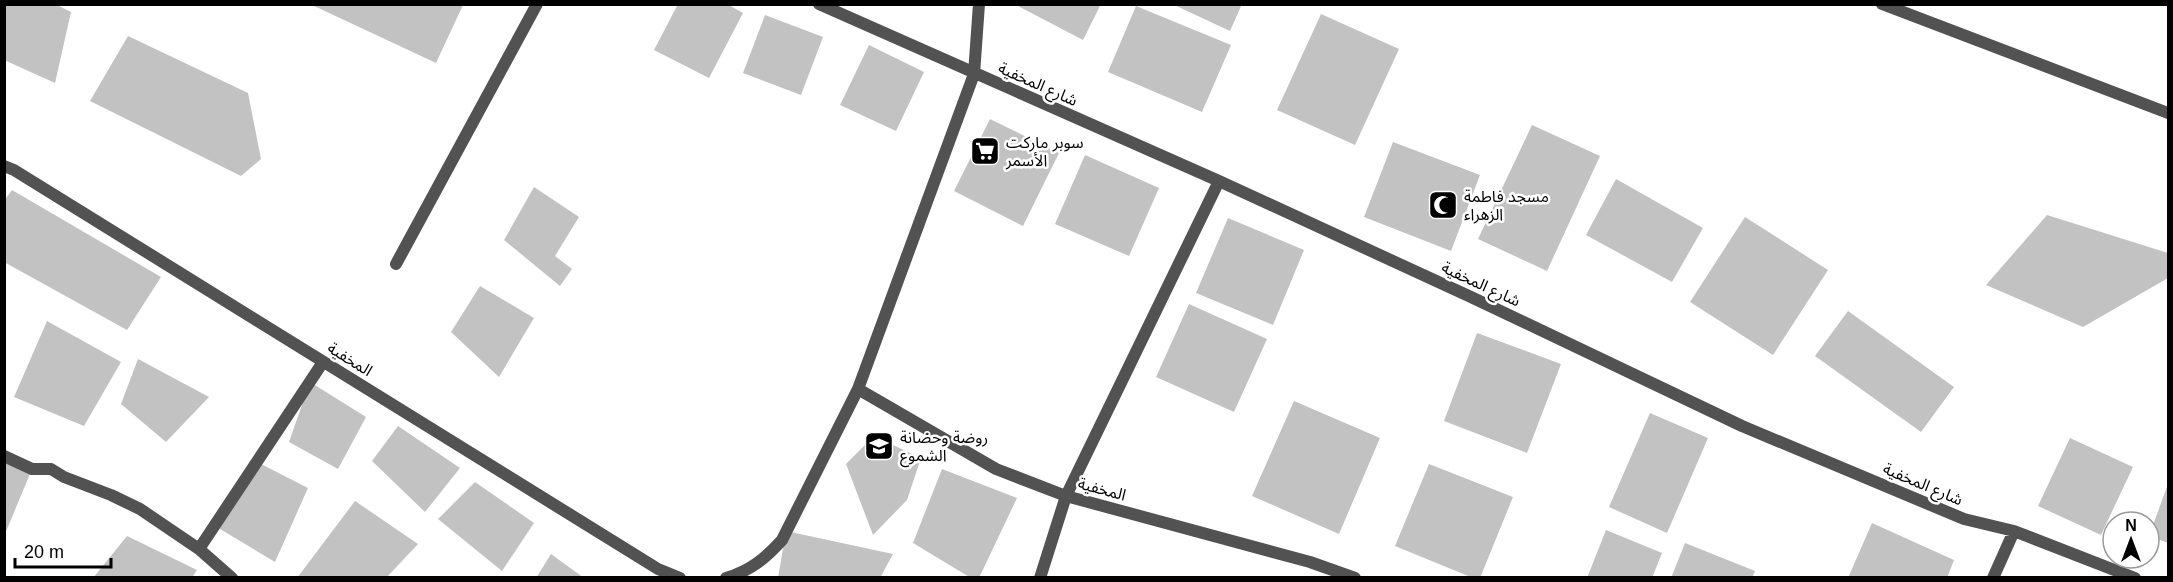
<svg xmlns="http://www.w3.org/2000/svg" width="2173" height="582" viewBox="0 0 2173 582" font-family="Arial,'Noto Sans Arabic',sans-serif">
	<style>
		.building { fill: #c2c2c2 }
		.lines { fill: none; stroke-linecap: round; stroke-linejoin: round }
		.minor { stroke: #525252; stroke-width: 12 }
		.labels { text-anchor: middle; dominant-baseline: central; stroke-width: 5; stroke-linejoin: round; paint-order: stroke }
		.street-label { font-size: 16px; fill: #000; stroke: #fff }
		.poi-label { font-size: 16px; fill: #000; stroke: #fff; text-anchor: start }
	</style>
	<rect width="100%" height="100%" fill="#fff"/>
	<path class="building" d="M4 4H55L71 12 55 83 4 60Z
		M678 4H727L743 13 709 78 654 50Z
		M1014 4H1101L1083 40Z
		M1172 4H1242L1230 31Z
		M312 5H463L436 63Z
		M1136 6 1231 45 1202 112 1108 72Z
		M1321 14 1399 49 1355 145 1277 110Z
		M765 15 823 37 801 95 743 73Z
		M128 36 248 93 261 159 241 176 90 101Z
		M869 45 924 72 896 131 840 105Z
		M990 119 1059 153 1023 226 954 191Z
		M1532 125 1600 156 1547 271 1478 239Z
		M1393 142 1480 175 1451 251 1364 217Z
		M1085 155 1159 188 1129 256 1055 224Z
		M1616 179 1703 228 1672 282 1586 235Z
		M534 187 579 217 555 256 572 269 560 286 504 240Z
		M12 190 161 277 127 330 4 262V201Z
		M2047 215 2168 253V278L2083 327 1986 285Z
		M1745 217 1828 270 1773 355 1690 302Z
		M1228 218 1304 250 1273 325 1196 293Z
		M480 286 534 318 499 377 451 332Z
		M1189 304 1267 339 1234 412 1156 377Z
		M1848 311 1954 387 1921 432 1815 356Z
		M47 321 121 362 84 426 14 397Z
		M1477 333 1561 364 1527 453 1444 421Z
		M138 359 209 397 166 442 121 404Z
		M310 382 366 417 338 469 289 442Z
		M1294 401 1380 438 1339 534 1252 496Z
		M1650 413 1708 438 1667 533 1609 507Z
		M398 426 460 468 425 512 372 461Z
		M2070 438 2133 467 2101 535 2038 506Z
		M865 445H893L921 458 907 500 873 535 846 464Z
		M257 462 308 488 275 562 215 526Z
		M4 463 32 469 5 534H4Z
		M1429 464 1513 497 1480 578H1473L1395 546Z
		M942 469 1017 498 979 578H971L913 543Z
		M475 482 534 523 502 571 438 519Z
		M2168 484V543L2149 536Z
		M355 501 418 544 386 578H297Z
		M1872 523 1954 560 1947 578H1848Z
		M1606 530 1662 553 1652 578H1587Z
		M786 531 893 554 880 578H778Z
		M127 536 197 570 192 578H93Z
		M1685 543 1755 571 1752 578H1671Z
		M551 554 584 578H536Z"/>
	<g class="lines">
		<path class="minor" d="M819 4 1219 181 1471 297 1742 426 1964 519 2014 531 2135 578
			M1882 4 2168 113
			M4 166 14 170 658 569 680 578
			M396 264 537 4
			M858 389 996 469 1066 496 1310 562 1355 578
			M4 456 32 469H51L64 477 111 495 140 509 199 549 232 578
			M199 549 323 362
			M726 578C750 571 766 558 782 540L858 389 974 74 979 4
			M1040 578 1066 496 1219 181
			M1993 578 2014 531"/>
	</g>
	<defs>
		<g id="supermarket-square" transform="scale(1.5)"><rect x="-9" y="-9" width="18" height="18" rx="4" fill="#000" stroke="#fff"/><path d="M-6-5.5h2.5l.6 2H6L4.5 2H-2.5L-4.4-4H-6ZM-1.5 3.2a1.3 1.3 0 1 0 .1 0ZM3 3.2a1.3 1.3 0 1 0 .1 0Z" fill="#fff"/></g>
		<g id="mosque-square" transform="scale(1.5)"><rect x="-9" y="-9" width="18" height="18" rx="4" fill="#000" stroke="#fff"/><path d="M3.5-4.9A6 6 0 1 0 3.5 4.9A5 5 0 1 1 3.5-4.9Z" fill="#fff"/></g>
		<g id="school-square" transform="scale(1.5)"><rect x="-9" y="-9" width="18" height="18" rx="4" fill="#000" stroke="#fff"/><path d="M0-5L7-2L0 1L-7-2ZM-4 1L0 2.5L4 1V4Q0 6-4 4Z" fill="#fff"/></g>
	</defs>
	<g fill-rule="evenodd">
		<use href="#supermarket-square" x="985" y="151"/>
		<use href="#mosque-square" x="1443" y="205"/>
		<use href="#school-square" x="879" y="446"/>
	</g>
	<g class="labels">
		<g class="street-label">
			<text transform="translate(1038 84) rotate(24)">شارع المخفية</text>
			<text transform="translate(1481 284) rotate(25)">شارع المخفية</text>
			<text transform="translate(350 359) rotate(32)">المخفية</text>
			<text transform="translate(1923 484) rotate(23)">شارع المخفية</text>
			<text transform="translate(1102 489) rotate(15)">المخفية</text>
		</g>
		<g class="poi-label">
			<text x="1006" y="142">سوبر ماركت<tspan x="1006" dy="18">الأسمر</tspan></text>
			<text x="1464" y="196">مسجد فاطمة<tspan x="1464" dy="18">الزهراء</tspan></text>
			<text x="900" y="437">روضة وحضانة<tspan x="900" dy="18">الشموع</tspan></text>
		</g>
	</g>
	<rect width="2173" height="582" fill="none" stroke="#000000" stroke-width="12"/>
	<g transform="translate(2131 540)"><circle r="28" fill="#ffffff" stroke="#999999" stroke-width="1.5"/>
	<path d="M0-4.5L10 22L0 15L-10 22Z" fill="#000000"/>
	<text y="-9" font-size="16" font-weight="bold" text-anchor="middle" fill="#000000">N</text>
	</g>
	<path d="M15 558v9h96v-9" fill="none" stroke="#000000" stroke-width="3"/>
	<text x="24" y="558" font-size="18" fill="#000000" stroke="#ffffff" stroke-width="4.5" paint-order="stroke">20 m</text>
</svg>
